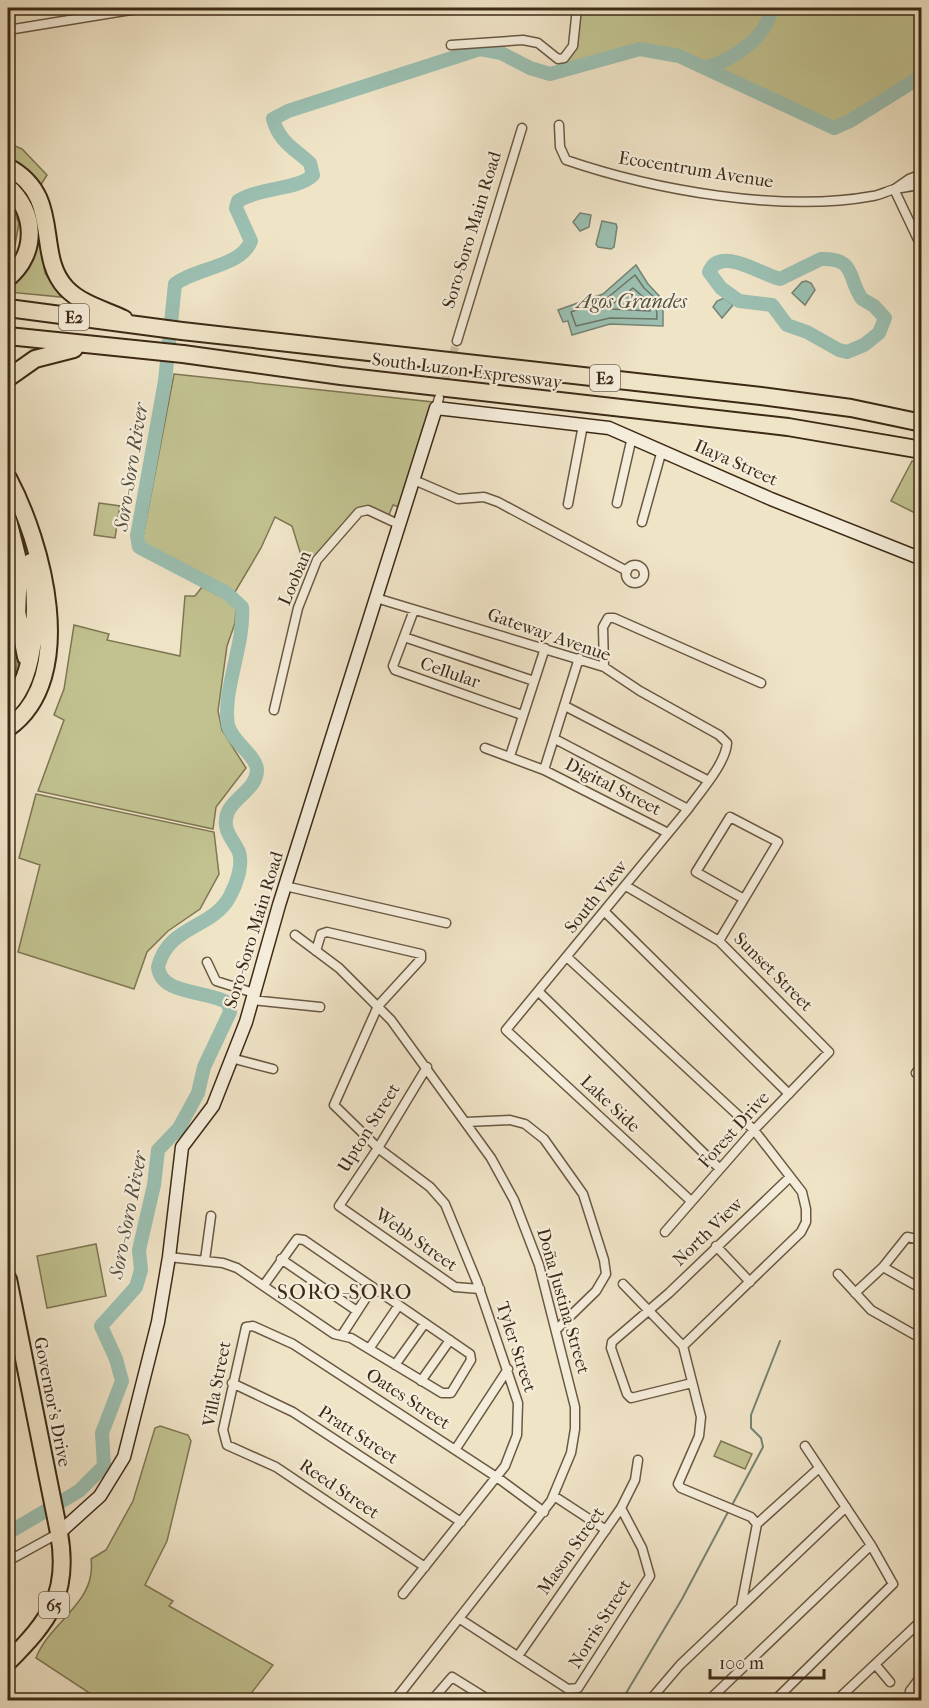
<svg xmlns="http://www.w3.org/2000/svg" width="929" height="1708" viewBox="0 0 929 1708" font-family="'IM FELL French Canon',serif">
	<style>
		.green { fill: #c1c290; stroke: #7f7653; stroke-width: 1.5 }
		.water { fill: #9bbfb1; stroke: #758373; stroke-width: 1.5 }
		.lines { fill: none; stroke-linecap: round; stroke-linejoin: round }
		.shore { stroke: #6c7464; stroke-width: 1.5 }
		.stream { stroke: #758373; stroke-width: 2 }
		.river { stroke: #9bbfb1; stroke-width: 14 }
		.street-tunnel { stroke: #ccbfa4; stroke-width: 8; stroke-dasharray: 8 4; stroke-linecap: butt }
		.street-casing { stroke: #6a5842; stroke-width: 11 }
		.secondary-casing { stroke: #3d2a16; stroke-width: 15 }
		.highway-casing { stroke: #3d2a16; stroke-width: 20 }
		.street { stroke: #f5eddb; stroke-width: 8 }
		.secondary { stroke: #f5eddb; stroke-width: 12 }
		.highway { stroke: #f0e4c7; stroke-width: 16 }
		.labels { text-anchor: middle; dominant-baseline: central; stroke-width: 4.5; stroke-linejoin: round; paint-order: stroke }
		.shield { fill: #f5eddb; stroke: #746451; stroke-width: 1.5 }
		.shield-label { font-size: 16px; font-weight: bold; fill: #3d2a16 }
		.street-label { font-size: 18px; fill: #3d2a16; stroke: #f5eddb }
		.water-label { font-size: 20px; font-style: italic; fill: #544f3d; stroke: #f5eddb }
		.quarter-label { font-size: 21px; letter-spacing: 1.5px; fill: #3d2a16; stroke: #f5eddb }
	</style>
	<rect width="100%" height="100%" fill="#f0e4c7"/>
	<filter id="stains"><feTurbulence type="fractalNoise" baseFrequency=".00333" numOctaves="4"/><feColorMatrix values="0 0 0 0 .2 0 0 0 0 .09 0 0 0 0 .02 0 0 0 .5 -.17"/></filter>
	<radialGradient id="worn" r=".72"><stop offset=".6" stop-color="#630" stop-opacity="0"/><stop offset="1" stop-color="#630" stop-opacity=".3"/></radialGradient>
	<path class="green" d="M581 8H921V76L850 121 834 128 679 56 640 49 550 74 567 59Z
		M8 143 22 149 47 175 40 186 8 159Z
		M8 199 19 223 15 245 8 241Z
		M40 239 45 273 61 297 8 292 29 268Z
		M174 374 433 402 402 508 393 505 388 517 367 509 335 535 312 562 301 555 292 526 275 517 261 548 235 592 151 548 142 542Z
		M912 461 921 463V516L891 501Z
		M99 503 120 506 115 538 94 535Z
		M202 587 228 600 236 609 235 623 227 646 218 711 222 730 246 768 216 807 213 829 38 791 64 720 54 715 64 689 74 625 109 634 107 640 180 656 185 596H195Z
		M8 601C16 631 25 662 8 690Z
		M36 794 214 832 219 874 200 909 168 931 147 952 134 989 18 952 40 865 19 858Z
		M96 1244 106 1296 47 1308 37 1256Z
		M160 1426 188 1435 191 1441 167 1541 145 1585 173 1601 169 1606 273 1665 246 1700H100L36 1658C50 1621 97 1603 91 1559L106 1550 133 1501 155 1428Z
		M721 1441 752 1454 745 1469 714 1456Z"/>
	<path class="water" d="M580 213 591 215 589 227 580 231 573 222Z
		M602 221 616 224 617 227 614 247 611 249 598 247 596 244Z
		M636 265 648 284 663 300V326L610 324 572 335 568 321 563 322 558 310 603 294Z
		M806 281 811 283 815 290 805 305 792 293 802 282Z
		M724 298 733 305 722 318 713 307 717 301Z"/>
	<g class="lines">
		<path class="shore" d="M635 275 644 288 656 299 657 319 610 318 576 326 571 312 606 299Z
			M633 288 650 303V311L611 309V305Z"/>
		<path class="stream" d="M731 1507 763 1447 761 1438 751 1428V1415L780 1341
			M622 1700 682 1599 728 1512"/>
		<path class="river" d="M707 67C732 60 769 36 771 8
			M821 259C857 258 847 278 862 299L874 306 885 318 879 333 864 345 847 352 839 350 807 332 787 325 772 305 739 301 721 288 709 272C720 245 762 275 780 279Z
			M8 1533 79 1491 104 1466 102 1433 122 1381 116 1359 101 1326 136 1287 141 1270 139 1250 154 1185 158 1150 179 1128 198 1093 204 1067 230 1012 228 1003C209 990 161 996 158 967 168 925 213 929 230 896 237 883 243 865 239 852 234 841 224 832 226 819 228 799 257 791 257 770 257 756 232 742 228 725 222 691 245 644 242 607L227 593 139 547 137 536 165 381 175 284C195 268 241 267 251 241L236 208 238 201C260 187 298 190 313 175L310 163C295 149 279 142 273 119L288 111 480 49 501 53 530 68 550 74 640 49 679 56 834 128 850 121 922 76"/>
		<path class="street-tunnel" d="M442 389 457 341"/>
		<g class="street-casing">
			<path id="street" d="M8 30 143 8
				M451 45 523 40 538 43 558 59 564 58 573 46 577 8
				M559 125 560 147 566 160C654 190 781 213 873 196 880 195 887 191 895 189 904 187 912 187 922 184
				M896 188 909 179 922 174
				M894 189 922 248
				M457 341 522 128
				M436 408 439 398
				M414 480 458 499 484 497 498 502 627 571
				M617 503 632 437
				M568 504 583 425
				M642 522 662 450
				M626 574a9 9 0 1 1 18 0a9 9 0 1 1-18 0Z
				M376 598 604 667 640 691 719 735 727 743C726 763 700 792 688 809L506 1030 691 1201
				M414 610 393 666 395 670 522 715
				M404 637 534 681
				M604 667 603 627 608 618H614L761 683
				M565 706 709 781
				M274 710 298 608 317 560 359 512 368 510 398 524
				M555 739 688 809
				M485 748 544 770 668 833
				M510 756 545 648
				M544 770 579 658
				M285 886 446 923
				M626 886 719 941 829 1052 754 1130 665 1232
				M605 912 789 1094
				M295 935 339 968 391 1020 491 1158 514 1200 539 1265 575 1407V1429L571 1453 551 1501 395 1700
				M719 941 778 842 730 817 696 872 744 899
				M316 951 321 934 327 932 421 954V959L378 1006 334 1105 378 1148 430 1187 445 1204 477 1282 518 1403 517 1435 505 1466 403 1594
				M568 958 754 1130 802 1192 806 1209V1222L801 1232 683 1346
				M207 962 216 981 254 993
				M539 992 720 1169
				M252 1000 320 1007
				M231 1058 273 1069
				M427 1067 378 1148 339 1206 455 1287 480 1289
				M916 1073 922 1065
				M466 1122 510 1120 525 1124 544 1139 583 1194 604 1260 606 1274 596 1291 557 1329
				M716 1246 750 1282
				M169 1257 223 1263 237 1268 334 1334 351 1338 442 1393H451L471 1360 470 1354 304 1240 297 1239 264 1285
				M281 1259 357 1311
				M205 1260 211 1216
				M883 1267 922 1289
				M838 1274 871 1310 922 1339
				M623 1284 683 1346 701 1417 699 1436 678 1484 681 1488 751 1517 757 1524
				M855 1293 883 1267 907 1237 922 1240
				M342 1335 373 1287
				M369 1349 399 1305
				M395 1365 425 1323
				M421 1381 450 1340
				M232 1383 293 1412 461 1522
				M692 1383 631 1398 627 1394 611 1348 612 1342 669 1293 790 1177
				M920 1403 922 1401
				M455 1450 508 1369
				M554 1496 606 1530
				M8 1561 59 1533
				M425 1567 276 1467 227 1445 223 1430 246 1327 253 1326 293 1344 498 1478 544 1512
				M741 1607 757 1524 819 1468
				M460 1619 568 1689 578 1688 650 1576 642 1548 621 1508
				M518 1656 621 1508 635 1480 638 1460
				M875 1664 890 1682
				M910 1691 922 1675
				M846 1693 854 1700
				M432 1700 452 1677 489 1700
				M650 1700 680 1665 846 1507
				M709 1700 871 1545
				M775 1700 893 1584 871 1545 805 1446
				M837 1700 922 1620"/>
		</g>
		<g class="secondary-casing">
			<path id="secondary" d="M59 1533 100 1496 124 1457 158 1322 169 1257 182 1147 213 1106 246 1022 279 905 436 408 609 428 771 499 922 559"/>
		</g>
		<g class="highway-casing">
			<path id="highway" d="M8 167C64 197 34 254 66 288 81 304 105 310 124 319
				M8 187C36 212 38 253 8 278
				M8 308 182 331 761 396 851 408 922 423
				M8 336 183 354 341 376 788 427 922 450
				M8 378 35 359 74 349
				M8 478C42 542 80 677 8 728
				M8 520 19 564 17 618
				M8 566 26 657
				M8 705C38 674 38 603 31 562
				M8 1279 59 1533C70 1594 49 1621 8 1662"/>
		</g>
		<use href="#street" class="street"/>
		<use href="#secondary" class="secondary"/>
		<use href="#highway" class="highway"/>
	</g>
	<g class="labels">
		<g class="shield">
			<rect x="59" y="304" width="30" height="26" rx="4.5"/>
			<rect x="590" y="365" width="30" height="26" rx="4.5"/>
			<rect x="39" y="1592" width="30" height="26" rx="4.5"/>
		</g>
		<g class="shield-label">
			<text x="74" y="317">E2</text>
			<text x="605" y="378">E2</text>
			<text x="54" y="1605">65</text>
		</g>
		<g class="street-label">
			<text transform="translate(696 170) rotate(9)">Ecocentrum Avenue</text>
			<text transform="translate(472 230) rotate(-73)">Soro-Soro Main Road</text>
			<text transform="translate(467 371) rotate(7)">South Luzon Expressway</text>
			<text transform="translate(736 463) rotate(24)">Ilaya Street</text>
			<text transform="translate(295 578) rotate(-67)">Looban</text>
			<text transform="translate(549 635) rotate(19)">Gateway Avenue</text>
			<text transform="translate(450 673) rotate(19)">Cellular</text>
			<text transform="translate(613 787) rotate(27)">Digital Street</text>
			<text transform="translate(596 897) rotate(-51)">South View</text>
			<text transform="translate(254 930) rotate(-73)">Soro-Soro Main Road</text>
			<text transform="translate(773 972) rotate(45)">Sunset Street</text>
			<text transform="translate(610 1104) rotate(43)">Lake Side</text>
			<text transform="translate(369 1128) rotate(-58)">Upton Street</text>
			<text transform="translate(734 1130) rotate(-48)">Forest Drive</text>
			<text transform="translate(708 1232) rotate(-44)">North View</text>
			<text transform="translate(416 1240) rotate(35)">Webb Street</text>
			<text transform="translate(563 1301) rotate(74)">Doña Justina Street</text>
			<text transform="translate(516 1347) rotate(72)">Tyler Street</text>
			<text transform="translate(217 1384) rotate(-79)">Villa Street</text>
			<text transform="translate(408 1399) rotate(33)">Oates Street</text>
			<text transform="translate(52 1402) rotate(79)">Governor's Drive</text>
			<text transform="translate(358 1435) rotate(33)">Pratt Street</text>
			<text transform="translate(339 1489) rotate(34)">Reed Street</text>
			<text transform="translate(571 1551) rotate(-55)">Mason Street</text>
			<text transform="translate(600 1624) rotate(-58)">Norris Street</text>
		</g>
		<g class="water-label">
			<text x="632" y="301">Agos Grandes</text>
			<text transform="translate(131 467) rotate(-81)">Soro-Soro River</text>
			<text transform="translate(128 1215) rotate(-79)">Soro-Soro River</text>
		</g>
		<g class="quarter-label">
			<text x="345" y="1292">SORO-SORO</text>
		</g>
	</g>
	<rect width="929" height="1708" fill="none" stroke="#f0e4c7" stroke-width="30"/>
	<rect x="9" y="9" width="911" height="1690" fill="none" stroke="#3d2a16" stroke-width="3"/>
	<rect x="15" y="15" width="899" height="1678" fill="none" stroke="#3d2a16" stroke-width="1.5"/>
	<path d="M710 1669v9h114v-9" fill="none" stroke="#3d2a16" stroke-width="3"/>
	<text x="719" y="1669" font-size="18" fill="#3d2a16" stroke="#f5eddb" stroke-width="4.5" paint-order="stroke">100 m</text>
	<rect width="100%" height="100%" filter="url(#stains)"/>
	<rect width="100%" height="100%" fill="url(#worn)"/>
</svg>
